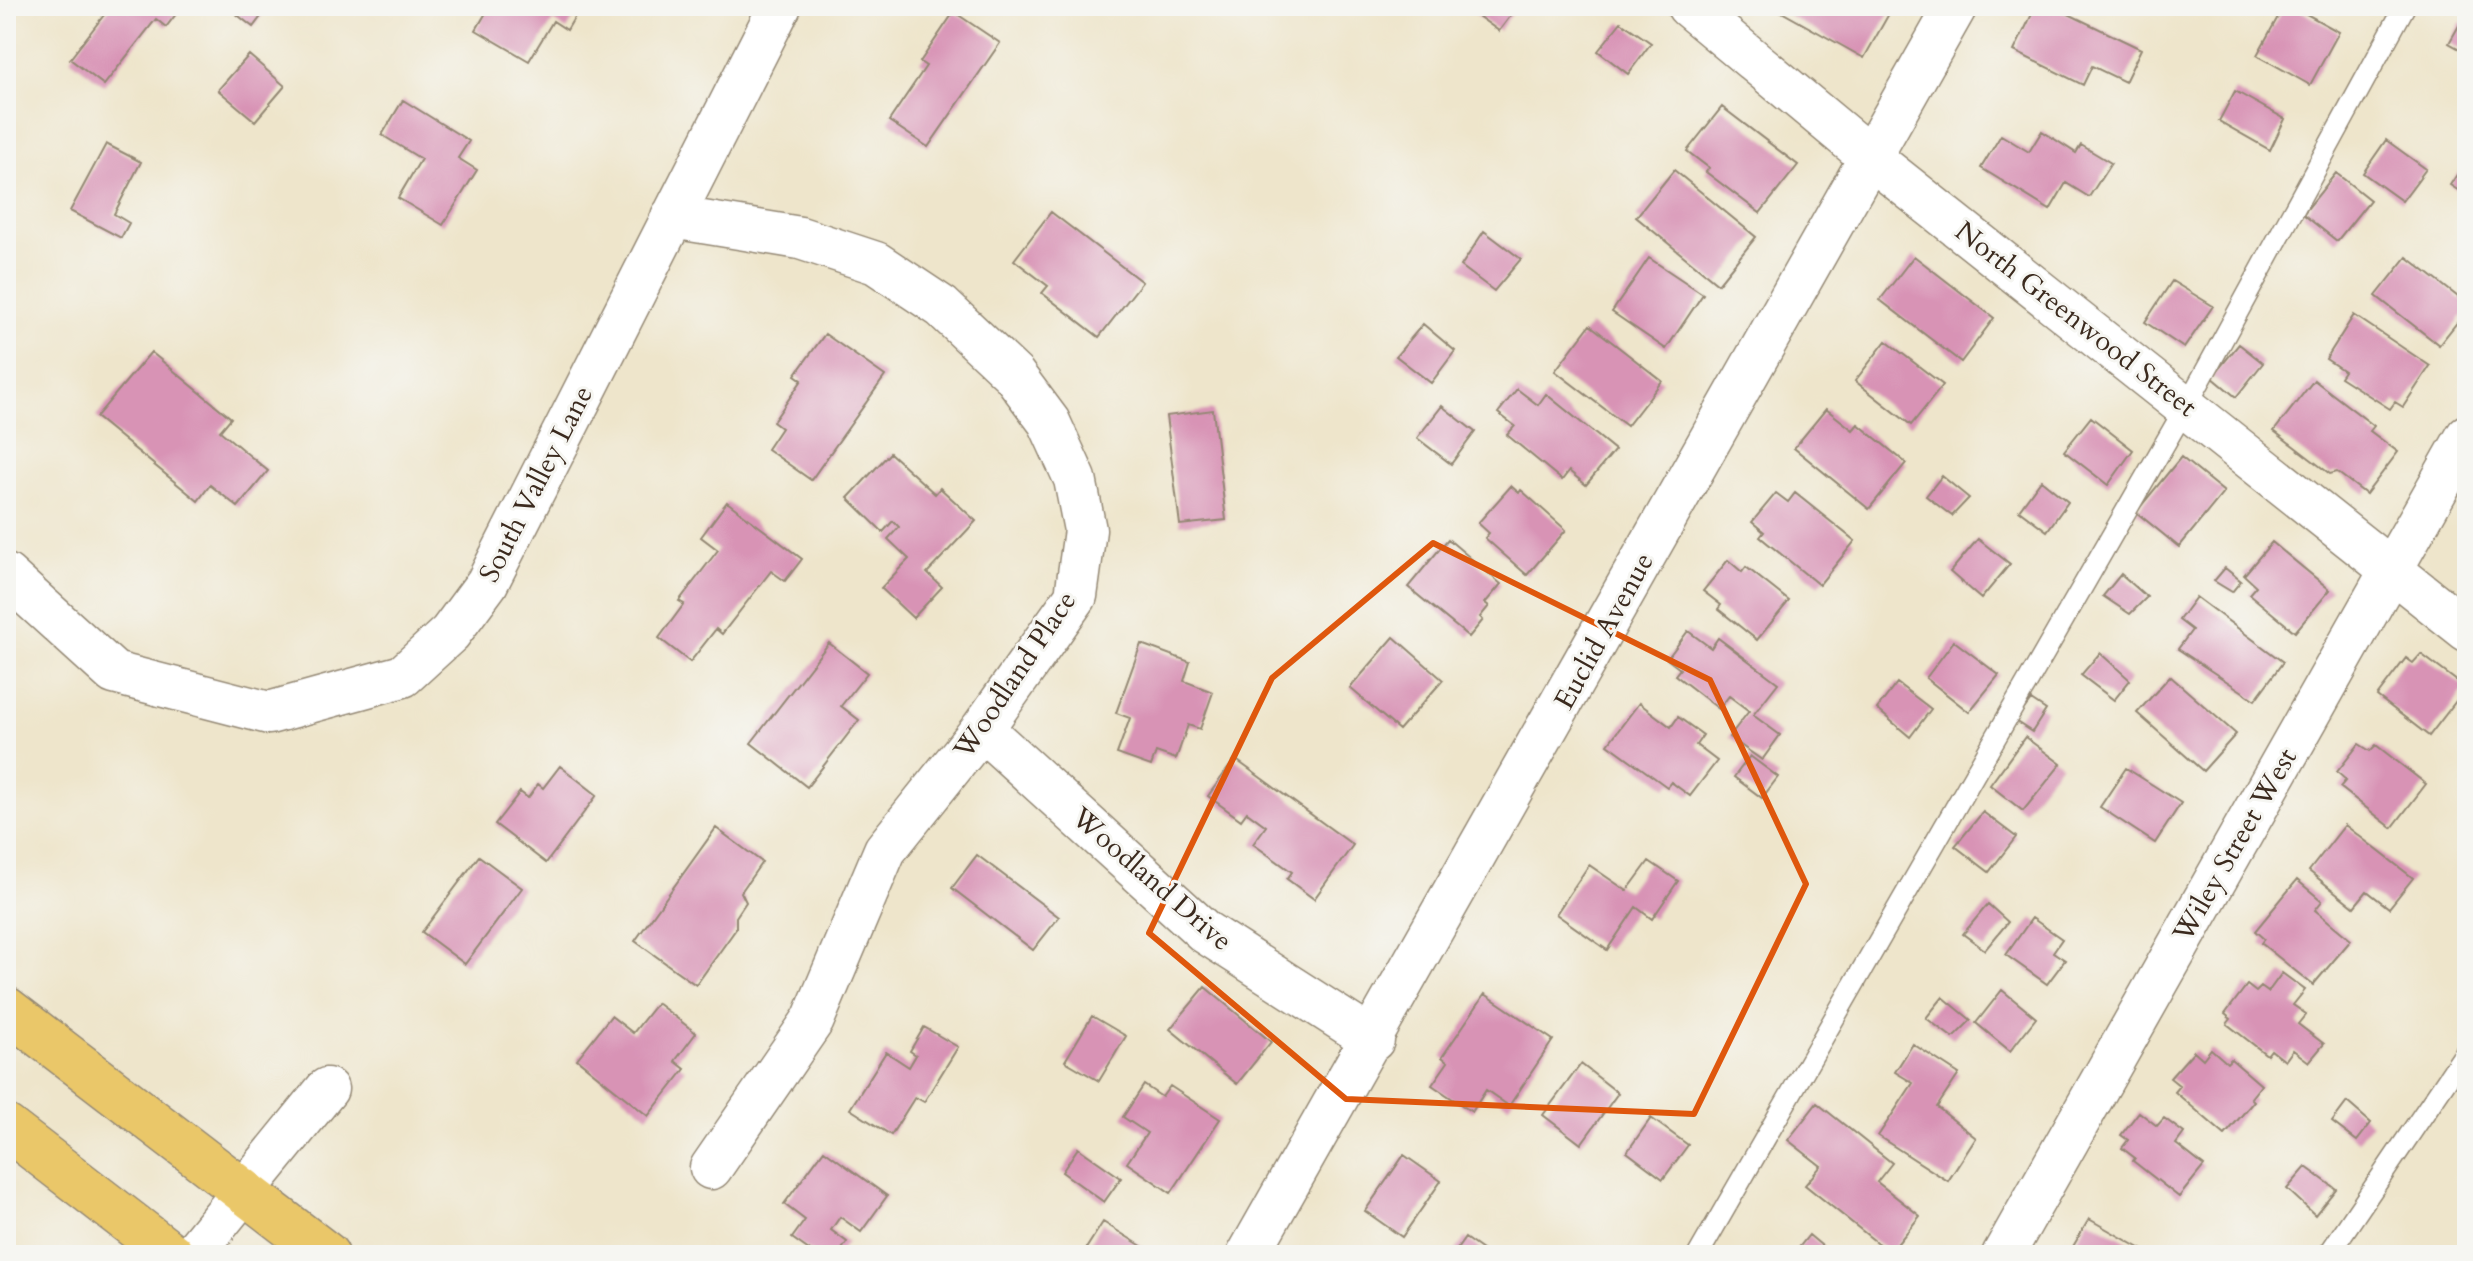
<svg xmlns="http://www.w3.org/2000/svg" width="2473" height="1261" viewBox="0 0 2473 1261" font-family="Cardo,serif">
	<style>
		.building { fill: #d893b5 }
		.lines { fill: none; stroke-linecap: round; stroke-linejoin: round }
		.service-casing { stroke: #948874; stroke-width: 23 }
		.minor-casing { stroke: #948874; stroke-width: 45 }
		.primary-casing { stroke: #948874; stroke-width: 47 }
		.service { stroke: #fff; stroke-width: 20 }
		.minor { stroke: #fff; stroke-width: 42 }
		.primary { stroke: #eac769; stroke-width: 44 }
		.marked { fill: none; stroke: #df570d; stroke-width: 6; stroke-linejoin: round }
		.labels { text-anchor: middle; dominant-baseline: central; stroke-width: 6; stroke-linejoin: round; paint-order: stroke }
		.street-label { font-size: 28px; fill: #3b2a1e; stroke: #f6f6f2 }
	</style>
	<rect width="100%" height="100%" fill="#f6f6f2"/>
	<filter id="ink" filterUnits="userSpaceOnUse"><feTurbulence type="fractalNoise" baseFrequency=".0125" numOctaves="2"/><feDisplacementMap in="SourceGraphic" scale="16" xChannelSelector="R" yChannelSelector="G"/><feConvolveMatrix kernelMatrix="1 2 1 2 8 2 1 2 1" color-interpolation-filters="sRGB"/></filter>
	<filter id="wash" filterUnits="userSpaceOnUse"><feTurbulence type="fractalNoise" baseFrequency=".006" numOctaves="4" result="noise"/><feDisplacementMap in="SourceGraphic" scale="32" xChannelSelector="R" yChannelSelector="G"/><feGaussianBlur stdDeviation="1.8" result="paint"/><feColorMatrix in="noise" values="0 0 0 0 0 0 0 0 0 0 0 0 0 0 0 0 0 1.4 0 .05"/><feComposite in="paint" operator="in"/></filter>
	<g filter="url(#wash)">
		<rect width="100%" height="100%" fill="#eee5cb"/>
		<g id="blocks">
			<path class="building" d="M111 6 180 9 166 27 156 19 104 85 70 59Z
				M226 6H269L253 27Z
				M490 6H581L567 30 553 21 529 61 476 30Z
				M1464 6H1518L1499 31Z
				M1771 6H1879L1890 12 1864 58Z
				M2036 6H2052L2141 49 2125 82 2092 66 2083 85 2014 51Z
				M2284 6H2292L2339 32 2310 85 2257 55Z
				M954 12 1000 43 928 147 889 121 926 66 920 62Z
				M1621 22 1651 43 1628 74 1598 51Z
				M2461 22 2467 25V53L2449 43Z
				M249 55 285 86 255 121 218 90Z
				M2235 91 2285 119 2270 150 2219 121Z
				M403 100 469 141 458 158 477 170 443 225 398 198 421 159 382 135Z
				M1722 107 1798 165 1760 213 1706 172 1709 168 1687 151Z
				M2042 131 2076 153 2081 145 2111 163 2089 197 2066 183 2050 210 1981 168 2001 135 2029 152Z
				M2386 140 2426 169 2402 201 2363 173Z
				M106 144 141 162 114 214 129 223 121 238 70 211Z
				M2467 160V196L2450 185Z
				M1674 170 1756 237 1718 284 1636 217Z
				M2336 173 2370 200 2337 241 2303 214Z
				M1051 212 1142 282 1099 337 1042 293 1048 286 1014 260Z
				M1484 231 1521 259 1494 291 1461 266Z
				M1914 256 1994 318 1961 362 1880 300Z
				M2407 257 2467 304V310L2439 345 2376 296Z
				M1649 258 1703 294 1666 349 1612 312Z
				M2172 281 2213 306 2184 348 2145 322Z
				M2354 315 2430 366 2403 407 2395 402 2390 409 2340 377 2344 371 2326 359Z
				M1423 324 1455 351 1431 383 1396 356Z
				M1590 325 1662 381 1627 426 1555 371Z
				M825 334 885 376 811 480 767 449 781 428 773 422 802 380 795 375Z
				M1886 341 1943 385 1911 425 1855 381Z
				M2239 344 2263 363 2236 397 2212 377Z
				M151 352 231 418 220 431 268 471 238 507 210 485 198 501 96 417Z
				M2314 380 2374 426 2370 431 2398 452 2366 494 2337 472 2330 474 2274 431Z
				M1517 389 1538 405 1546 394 1615 450 1586 485 1569 471 1562 480 1507 435 1515 426 1498 413Z
				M1442 406 1475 432 1451 464 1417 438Z
				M1826 409 1853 430 1858 424 1906 463 1869 509 1794 448Z
				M1213 410 1226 520 1180 525 1166 416Z
				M2091 417 2133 450 2108 485 2064 451Z
				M890 453 935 494 940 488 976 521 927 573 942 587 913 618 881 588 909 559 888 539 899 527 893 521 883 532 848 498Z
				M2181 457 2224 492 2179 547 2136 512Z
				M1942 476 1969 498 1952 516 1926 496Z
				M2041 480 2068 502 2047 531 2019 510Z
				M1511 486 1519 493 1521 490 1566 530 1527 575 1485 538 1489 533 1478 523Z
				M1776 493 1788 502 1795 493 1855 541 1819 585 1760 537 1764 532 1752 522Z
				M727 502 802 559 785 581 771 571 722 634 716 629 690 662 659 638 684 604 679 601 718 550 701 537Z
				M1448 539 1501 584 1485 603 1489 606 1480 617 1483 620 1469 637 1408 587Z
				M1978 539 2010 564 1981 599 1950 572Z
				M2272 542 2330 590 2295 632 2249 594 2256 586 2244 575Z
				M1728 560 1742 572 1746 567 1789 601 1757 640 1718 609 1721 605 1703 591Z
				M2225 568 2241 581 2232 592 2214 581Z
				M2121 574 2147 597 2130 614 2103 596Z
				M2196 597 2283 662 2255 700 2178 649 2192 630 2179 620Z
				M1688 631 1711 648 1718 638 1778 683 1753 715 1780 735 1762 760 1729 737 1749 711 1729 696 1719 709 1675 675 1680 669 1667 659Z
				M1394 637 1443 680 1399 730 1350 688Z
				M1954 641 1999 675 1969 712 1926 678Z
				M829 643 867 673 841 706 859 720 807 787 751 743Z
				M1141 644 1190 662 1184 681 1213 692 1200 729 1188 725 1176 759 1156 752 1151 766 1117 754 1130 718 1116 713Z
				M2100 653 2130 680 2114 700 2081 675Z
				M2421 654 2466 688 2429 736 2377 696 2406 658 2413 663Z
				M2170 676 2236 734 2203 771 2137 713Z
				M1897 683 1931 709 1910 737 1877 709Z
				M2031 700 2046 710 2032 732 2015 721Z
				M1639 703 1671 727 1678 717 1703 735 1696 745 1717 761 1690 796 1671 782 1667 787 1608 744Z
				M2025 737 2061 764 2023 811 1990 785Z
				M2359 744 2370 751 2376 745 2426 784 2392 828 2340 787 2346 780 2337 772Z
				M1750 756 1778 777 1762 798 1734 777Z
				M1235 759 1353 845 1314 899 1287 879 1292 872 1253 844 1266 826 1247 812 1241 820 1208 796Z
				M560 766 597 795 546 863 495 824 520 792 528 798 538 784 543 788Z
				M2126 768 2181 803 2155 843 2100 807Z
				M1983 812 2016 837 1989 872 1955 846Z
				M2345 825 2413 878 2389 908 2367 891 2354 907 2309 871Z
				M716 828 762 862 741 892 746 902 736 917V929L696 985 635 941Z
				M977 855 1059 917 1033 950 952 888Z
				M479 856 522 888 465 964 422 932Z
				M1649 861 1678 881 1652 919 1636 907 1607 950 1556 914 1589 865 1627 891Z
				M2297 880 2322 901 2315 910 2351 940 2313 985 2261 943 2264 939 2255 931Z
				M1988 904 2008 922 1985 950 1963 934Z
				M2032 918 2062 939 2053 952 2065 960 2047 984 2006 955Z
				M2282 973 2305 990 2293 1005 2306 1014 2298 1024 2324 1044 2309 1062 2293 1050 2285 1061 2271 1050 2267 1055 2227 1024 2231 1019 2225 1014 2247 985 2256 992 2261 987 2268 992Z
				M1205 987 1271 1042 1237 1084 1170 1029Z
				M2002 990 2036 1018 2010 1051 1976 1023Z
				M1485 994 1553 1040 1509 1106 1486 1090 1472 1112 1432 1085 1448 1062 1442 1057Z
				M1943 997 1971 1020 1953 1038 1926 1018Z
				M657 1003 696 1033 675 1061 685 1069 648 1116 577 1059 611 1016 633 1033Z
				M1092 1016 1126 1036 1099 1081 1065 1061Z
				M924 1027 958 1047 924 1102 915 1097 891 1135 850 1109 886 1052 909 1067 916 1055 910 1051Z
				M1913 1044 1959 1074 1937 1107 1976 1138 1948 1181 1878 1136 1913 1083 1895 1072Z
				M2211 1049 2227 1063 2231 1059 2261 1085 2251 1098 2254 1101 2225 1135 2175 1092 2180 1086 2170 1078 2194 1051 2203 1059Z
				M1581 1064 1618 1093 1581 1144 1543 1115Z
				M1144 1085 1162 1097 1170 1086 1220 1119 1171 1193 1127 1163 1147 1133 1123 1117Z
				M2347 1102 2371 1123 2357 1141 2332 1122Z
				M1817 1103 1892 1163 1877 1182 1920 1216 1890 1253 1805 1185 1821 1166 1788 1140Z
				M2139 1112 2157 1126 2164 1118 2184 1133 2176 1144 2204 1166 2179 1197 2133 1161 2135 1158 2122 1148 2128 1140 2121 1135Z
				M1651 1118 1688 1145 1663 1179 1627 1152Z
				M1078 1148 1121 1178 1104 1202 1062 1172Z
				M824 1150 887 1196 861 1232 840 1217 831 1230 847 1242 838 1255H816L792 1238 805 1220 784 1204Z
				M1404 1155 1441 1181 1402 1237 1365 1211Z
				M2306 1167 2336 1189 2315 1215 2287 1189Z
				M2089 1219 2152 1255H2068Z
				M1103 1222 1145 1248 1141 1255H1082Z
				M1809 1235 1833 1255H1793Z
				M1465 1238 1489 1255H1453Z"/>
		</g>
	</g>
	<g filter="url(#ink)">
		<use href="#blocks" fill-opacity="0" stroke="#948874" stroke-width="2"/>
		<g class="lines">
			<g class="service-casing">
				<path id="service" d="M1698 1255 2187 405 2405 6
					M2328 1255 2467 1050"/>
			</g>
			<g class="minor-casing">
				<path id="minor" d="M1688 6 1871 158 2467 630
					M672 217 800 238 876 263 942 307 1014 375 1049 422 1075 479 1085 530 1076 596 982 729 885 850 813 1020 711 1168
					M6 575 114 673 269 713 403 676 450 633 487 583 780 6
					M982 729 1205 932 1373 1040
					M192 1255 327 1089
					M1248 1255 1956 6
					M2003 1255 2467 436"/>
			</g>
			<g class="primary-casing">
				<path id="primary" d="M6 1009 327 1255
					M6 1127 172 1255"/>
			</g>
			<use href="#service" class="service"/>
			<use href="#minor" class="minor"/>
			<use href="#primary" class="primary"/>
		</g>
	</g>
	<path class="marked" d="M1433 543 1710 680 1806 884 1694 1114 1346 1099 1149 933 1272 678Z"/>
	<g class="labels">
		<g class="street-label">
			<text transform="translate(2076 319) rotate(38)">North Greenwood Street</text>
			<text transform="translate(536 484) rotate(-63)">South Valley Lane</text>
			<text transform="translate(1604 631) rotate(-61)">Euclid Avenue</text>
			<text transform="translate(1015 675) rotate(-56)">Woodland Place</text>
			<text transform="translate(2235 845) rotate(-60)">Wiley Street West</text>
			<text transform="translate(1152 879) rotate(41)">Woodland Drive</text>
		</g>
	</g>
	<rect width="2473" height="1261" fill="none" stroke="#f6f6f2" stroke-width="32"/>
</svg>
